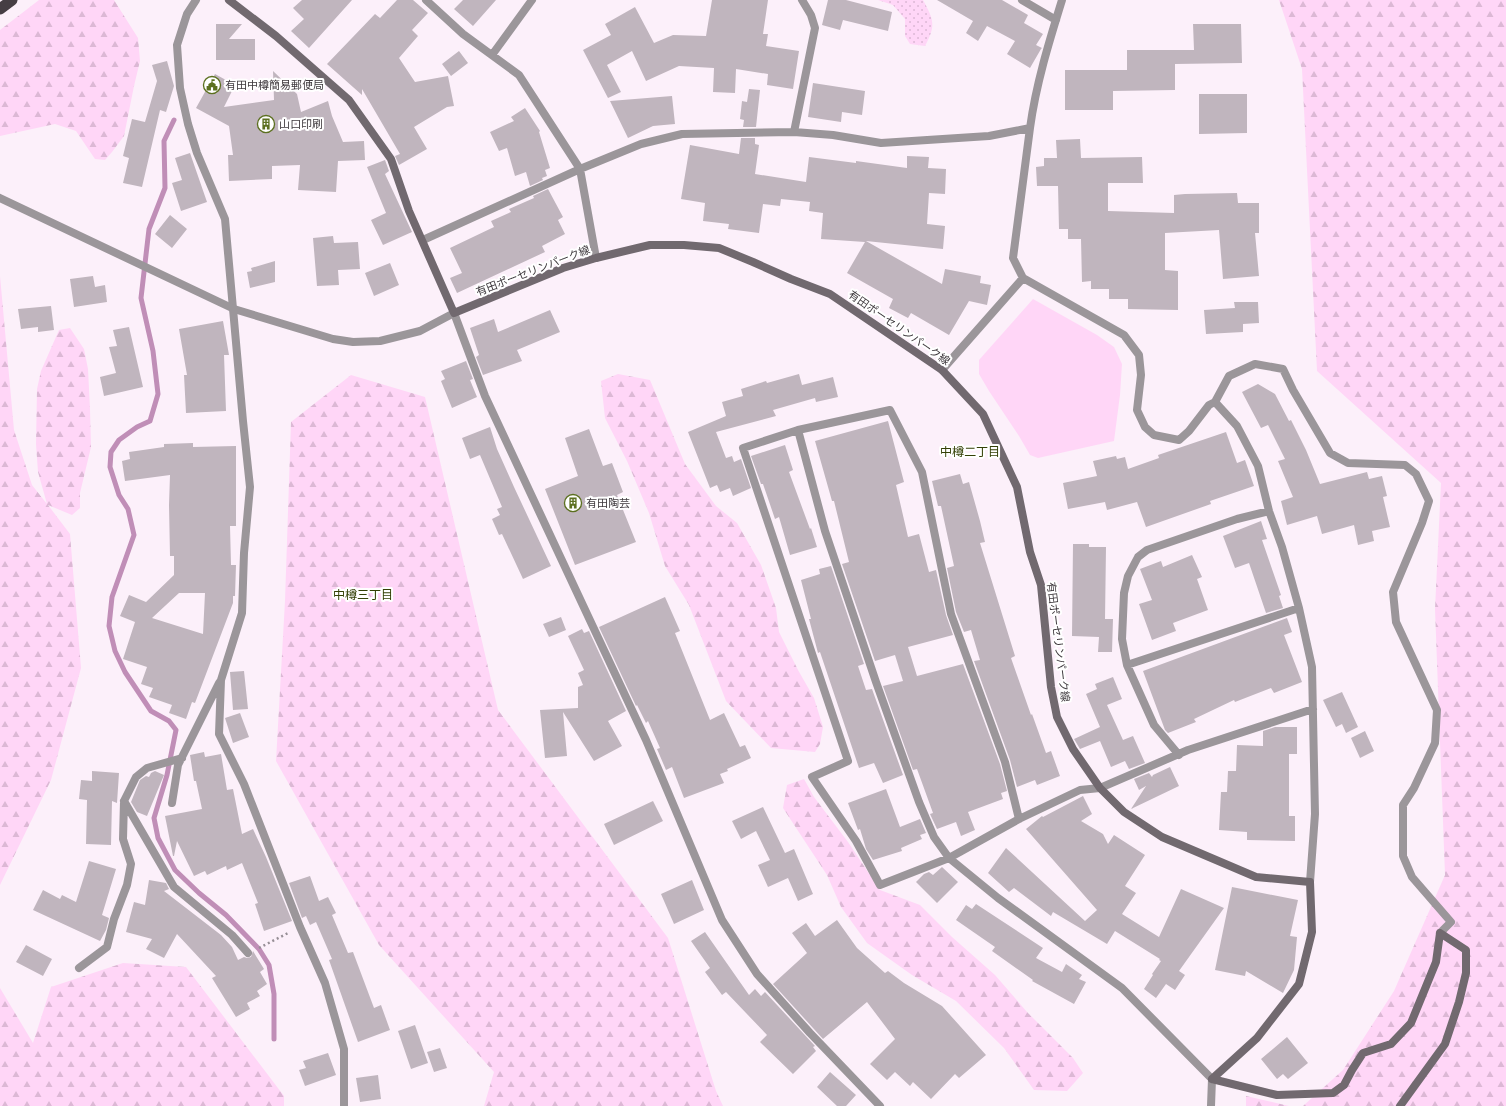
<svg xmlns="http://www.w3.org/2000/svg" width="1506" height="1106" viewBox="0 0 1506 1106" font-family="'Nunito Sans','Noto Sans JP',sans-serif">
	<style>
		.forest { fill: url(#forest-firs) }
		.park { fill: #ffd6f7 }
		.garden { fill: url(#garden-dots) }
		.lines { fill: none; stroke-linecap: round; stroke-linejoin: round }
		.stream { stroke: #c08eb7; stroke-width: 5 }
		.building { fill: #c0b5be; fill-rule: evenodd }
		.path { stroke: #968e95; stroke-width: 2.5; stroke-dasharray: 2 3; stroke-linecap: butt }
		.minor { stroke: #9b969a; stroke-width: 8 }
		.tertiary { stroke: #9b969a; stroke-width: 8 }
		.secondary { stroke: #71696f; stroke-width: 8 }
		.trunk { stroke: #463e44; stroke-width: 11 }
		.labels { text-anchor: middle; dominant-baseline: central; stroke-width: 4; stroke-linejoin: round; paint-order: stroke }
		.poi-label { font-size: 11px; fill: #3e393d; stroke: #fff; text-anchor: start }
		.street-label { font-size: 11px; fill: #3e393d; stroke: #fff }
		.neighbourhood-label { font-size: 12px; fill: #334006; stroke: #fff }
	</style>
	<defs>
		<pattern id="forest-firs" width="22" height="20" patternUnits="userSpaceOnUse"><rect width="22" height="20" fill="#ffd6f7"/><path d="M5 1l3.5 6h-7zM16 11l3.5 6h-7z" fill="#dcb8d5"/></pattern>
		<pattern id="garden-dots" width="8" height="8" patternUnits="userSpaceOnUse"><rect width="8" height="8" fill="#ffd6f7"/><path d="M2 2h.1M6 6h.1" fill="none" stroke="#dcb8d5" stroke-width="1.8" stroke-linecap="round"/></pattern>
	</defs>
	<rect width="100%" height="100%" fill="#fcf0fa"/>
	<path class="forest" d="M39 0H114L138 38 140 61 134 86 124 136 112 152 105 160 95 159 76 131 55 124 0 136V30Z
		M1279 0H1506V1106H1303L1343 1070 1394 991 1445 875 1435 609 1441 483 1317 371 1302 69Z
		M0 276 14 430 32 485 47 504 38 472 36 444 37 389 41 371 59 330 70 328 84 349 88 369 90 409 91 447 80 493V508L72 515 48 505 70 534 81 668 51 780 0 885Z
		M618 374 650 380 685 464 716 506 737 523 761 565 776 608 779 632 798 670 814 698 823 727 820 744 815 752 771 748 726 701 689 605 665 566 649 513 627 461 605 418 601 381Z
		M351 375 425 397 498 710 668 938 716 1091 723 1106H484L494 1072 379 945 276 761 285 601 291 422Z
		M804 779 814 797 848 842 880 890 920 905 952 937 995 975 1027 1012 1073 1058 1083 1073 1067 1091 1034 1090 1004 1048 956 1001 912 975 867 943 841 907 827 875 783 808 787 785Z
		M123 963 186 967 284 1096V1106H0V988L33 1043 51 987Z
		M1246 1096 1289 1106H1246Z"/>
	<path class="park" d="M1033 299 1097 335 1114 347 1122 364 1120 395 1114 441 1038 458 1030 455 1019 436 989 391 979 374V360Z"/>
	<path class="garden" d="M878 0H923C934 20 936 26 925 46L910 44 905 36V19L893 5Z"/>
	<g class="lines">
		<path class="stream" d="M174 120 164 141 165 188 149 229 141 298 153 351 158 394 150 421 137 427 119 440 111 452 110 467 119 495 128 509 134 535 112 597 109 626 115 651 125 672 151 711 169 721 176 730 167 775 154 818 158 838 175 870 199 893 226 915 259 949 269 965 274 994V1039"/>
	</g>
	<path class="building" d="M302 0H352L309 48 291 31 304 19 293 8Z
		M397 0H413L428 13 412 30 418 36 399 58 415 82 448 76 454 106 447 107 414 127 427 149 399 165 395 156 400 154 362 89V95L327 64 375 14 380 18Z
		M463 0H496L473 26 454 9Z
		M712 0H768L763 34H768L766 46 799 51 793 89 767 85 768 74 736 69 735 93 713 92 714 68 679 66 646 81 632 51 607 65 621 92 608 98 583 50 611 35 605 24 635 7 654 43 673 35 706 36Z
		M828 0H846L892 12 888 31 843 20 840 30 822 25Z
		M937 0H1002L1028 15 1024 23 1043 34 1036 45 1042 48 1041 49 1030 68 1007 54 1015 41 987 26 978 41 966 33 973 21Z
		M216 24H242L229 39H255V60H216Z
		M1193 24H1241L1242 63 1175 64V90L1113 91V110H1065V70H1127V50H1194Z
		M459 51 468 63 451 76 442 64Z
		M167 61 174 86 166 112 160 110 142 187 123 183 129 158 123 156 132 119 145 122 157 81 152 65Z
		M273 71 297 94 301 112 328 101 332 116 343 142 364 141 365 160 338 161 336 192 298 190 300 165 272 166V179L229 181 228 155H233L229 126 196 108 215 74 235 85 224 107 274 100Z
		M813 83 865 91 862 115 842 112 841 122 808 117Z
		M749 89 760 90 756 127H743L744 120 740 119 742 101 747 102Z
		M1199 94H1247V133L1199 134Z
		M672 96 675 124 653 126 628 138 610 101Z
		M525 108 540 131 539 132 550 168 545 170 547 176 542 178 543 180 530 186 526 172 515 176 507 148 499 151 490 132 514 121 511 117Z
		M741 138H755V144L759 145 755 174 806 182 809 157 856 163V161L907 168V156L929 157 928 168 946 169 945 194 929 193 927 224 945 226 943 249 866 241 942 284 945 269 981 276 980 283 991 285 987 305 969 301 949 335 911 313 908 318 889 308 893 299 847 273 865 242 821 239 823 213 809 211 810 202 781 199 780 206 763 204 759 233 728 229 729 224 703 221 705 203 681 199 690 145 739 154Z
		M1080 139 1081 158 1142 157 1143 183H1108V211L1174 213V195L1185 194 1237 193 1238 203H1259V233H1255L1259 276 1223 279 1219 230 1165 233V270L1178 271V310L1128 309V299H1109V289H1091V281L1082 282 1081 239H1068V229H1059L1058 186H1037L1036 167 1044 166V158H1057L1056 140Z
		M190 153 207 202 181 211 172 183 182 180 175 158Z
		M385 160 389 171 385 174 412 232 383 245 371 220 386 213 367 167Z
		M548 189 563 217 558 220 565 234 542 246 545 252 457 293 450 278 462 273 450 248 494 227 491 221 511 212 509 209 534 198 533 196Z
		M170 215 187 229 172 248 155 234Z
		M333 236 334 243 358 242 360 269 338 270 339 285 317 286 313 238Z
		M275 261V282L250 288 247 272 252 271 251 268Z
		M390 263 399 285 374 296 365 273Z
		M93 276 95 287 105 285 107 302 74 307 70 279Z
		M1234 302H1258L1259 323 1243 324V332L1206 334 1204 310 1235 308Z
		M51 306 54 330 38 332V327L21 329 18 309Z
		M550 310 560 332 517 350 522 361 483 375 476 357 479 355 470 328 494 319 498 332Z
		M223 321 229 355H224L226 411 186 413 184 375H187L179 329Z
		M129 327 143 387 104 396 100 377 116 373 109 347 117 346 113 330Z
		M466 361 473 379 470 380 477 397 452 408 441 381 445 379 441 371Z
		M799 374 802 385 833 377 838 397 816 402 815 398 773 410 776 416 716 432 726 458 732 456 734 462 741 459 751 488 733 496 730 488 720 492 717 485 710 488 688 432 726 416 722 402 743 396 741 389 766 381 767 383Z
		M1258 384 1275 394 1289 421 1291 420 1306 450 1320 484 1367 472 1369 479 1382 476 1387 496 1383 497 1390 527 1372 531 1374 541 1358 545 1354 525 1322 534 1317 516 1287 525 1281 501 1293 497 1278 461 1285 459 1268 425 1261 428 1242 392Z
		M888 421 904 482 896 485 908 537 919 534 929 572 936 570 946 615 953 635 908 647 917 676 963 664 1000 764 1007 791 1001 793 1003 799 968 812 975 830 961 836 956 822 937 829 930 814 933 813 917 769 913 770 883 686 903 681 895 655 875 661 842 564 849 562 834 501H832L815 441Z
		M490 427 497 449 514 487 551 566 523 579 502 534 499 535 492 519 500 515 497 509 502 507 480 455 470 459 462 438Z
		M589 429 603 466 612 463 623 492 617 495 636 542 575 565 545 489 578 476 565 438Z
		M1226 432 1237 463 1245 460 1254 486 1210 501 1211 504 1146 527 1137 502 1107 510 1105 502 1068 509 1063 483 1097 476 1093 461 1116 456 1117 459 1125 457 1128 469 1159 458 1158 455Z
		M193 443V447L236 446V526H230L231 565H236L235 596H233V603L195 703 192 702 186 719 169 713 172 705 149 697 153 688 141 684 147 667 123 659 135 622 120 616 129 595 146 602 174 575V556H170L169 505 170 475 125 481 122 461 130 459 129 452 164 447V444ZM179 593H205L203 634 152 618Z
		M785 445 793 470 789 472 810 529 811 528 817 547 790 555 779 517 775 519 763 484H761L751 456Z
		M960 474 963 484 969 482 980 521 985 542 980 543 1015 656 1011 658 1031 715 1032 714 1046 753 1051 751 1060 776 1037 785 1035 780 1017 787 1010 760 974 661 980 660 971 630 964 632 956 612 947 568 954 566 941 506H938L932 481Z
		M1261 521 1267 539 1262 540 1281 595 1279 596 1283 608 1266 613 1249 563 1235 568 1223 536Z
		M1073 544H1089V547H1106L1105 619H1113L1112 652H1098L1099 637 1072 636Z
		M1192 555 1202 577 1197 579 1208 610 1173 623 1176 631 1152 640 1139 604 1152 600 1140 569 1161 561 1163 567Z
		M831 566 864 664 858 666 866 690 872 689 903 775 883 783 874 763 859 768 820 652 818 653 809 619H811L801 580 820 574 819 569Z
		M665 597 680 631 675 633 710 720 724 713 740 747 745 745 751 758 727 769 728 771 720 774 724 783 684 798 672 767 666 770 657 749 660 748 648 721 646 723 637 705 636 706 599 627Z
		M561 617 566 630 549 637 543 624Z
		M1287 618 1292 632 1284 635 1302 682 1274 693 1271 688 1235 702 1234 700 1194 719 1196 722 1168 733 1165 730 1143 671Z
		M582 629 584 633 589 631 626 711 608 721 622 746 594 761 563 712 567 756 545 758 540 710 578 708V687L583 685 578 673 584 670 568 636Z
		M244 671 248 709 233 710 230 672Z
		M1113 677 1122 699 1107 705 1123 740 1133 736 1145 763 1129 769 1125 761 1111 767 1100 741 1080 749 1074 739 1100 727 1086 694 1097 689 1095 684Z
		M1342 692 1358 727 1346 733 1342 724 1336 727 1323 700Z
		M240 713 249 737 233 743 225 718Z
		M1275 727H1297V754H1289V816H1295V841L1247 840V832L1219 830 1221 792H1227L1228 771H1236L1237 745 1263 746V731Z
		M1365 731 1374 751 1360 758 1351 738Z
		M204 752 205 757 221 754 227 790 233 789 242 834 253 829 266 857 292 921 264 931 255 904 258 903 242 863 227 870 226 866 207 875 205 871 194 876 177 841 174 856H173L165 816 202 809 196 781H194L190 755Z
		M1170 767 1179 786 1131 809 1146 786 1139 790 1134 779 1149 773 1152 777 1153 775Z
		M92 771 119 773 117 803 112 801 111 845 86 844 87 800 79 799 81 780 92 781Z
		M155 771 164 775 147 816 137 812 131 802 140 780 146 776 149 777 151 773Z
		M886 789 900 827 920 819 926 833 920 835 922 839 901 848 902 851 873 860 866 849 860 829 858 830 848 803Z
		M1083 796 1092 814 1081 821 1103 834 1108 844 1114 835 1145 855 1125 886 1136 893 1122 914 1159 937 1181 889 1224 908 1179 971 1185 975 1175 990 1166 984 1156 998 1144 989 1153 975 1152 974 1161 961 1159 960 1160 959 1115 931 1107 944 1053 912 1051 916 1014 888 1009 892 988 873 1006 848 1085 921 1097 910 1026 829 1042 816 1043 817Z
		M653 801 663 821 614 845 604 824Z
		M763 807 785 853 794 849 813 894 798 901 788 878 768 887 758 865 770 860 756 831 741 839 732 821Z
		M89 861 116 869 102 915 109 918 106 930 100 941 33 910 43 890 60 899 62 895 76 902Z
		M942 867 958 882 937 903 916 882 924 874 929 872 933 875Z
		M310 876 319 901 328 897 336 913 332 915 348 953 353 952 374 1008 381 1005 390 1030 358 1042 329 960 332 959 316 922 310 925 306 916 302 918 289 883Z
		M149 880 166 883 169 889 164 891 221 935 232 947 238 960 244 957 247 958 251 957 253 951 264 969 260 972 267 984 257 991 260 996 247 1003 250 1009 236 1017 212 978 216 976 177 934 164 958 146 949 152 939 126 932 134 902 145 905Z
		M692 880 704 910 674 924 661 894Z
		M1232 887 1298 900 1290 936 1297 937 1294 970 1283 993 1246 971 1245 976 1215 970Z
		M976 904 1043 948 1036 958 1062 972 1066 964 1082 975 1079 979 1086 982 1074 1004 1032 981 1033 980 992 951 995 947 956 920 966 905 972 909Z
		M837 920 857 948 885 973 888 971 904 983 942 1006 986 1055 959 1078 955 1074 931 1099 913 1082 910 1086 895 1072 887 1080 870 1064 895 1039 867 1002 823 1039 773 984 807 953 792 933 806 923 815 936Z
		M705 932 749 995 755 989 761 996 765 992 815 1046 813 1047 816 1051 793 1074 760 1042 767 1035 726 992 722 995 705 972 710 968 691 941Z
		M26 945 52 959 43 976 16 962Z
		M415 1025 428 1063 411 1069 398 1031Z
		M1287 1037 1308 1063 1288 1079 1283 1074 1277 1079 1261 1059Z
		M440 1048 447 1068 434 1072 427 1052Z
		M328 1053 336 1075 305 1086 299 1070 306 1068 303 1061Z
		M830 1072 856 1095 846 1106H837L817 1087Z
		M378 1075 381 1099 360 1102 356 1078Z"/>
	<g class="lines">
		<path class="path" d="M259 948 290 932"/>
		<path class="minor" d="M196 0 187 14 177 45 180 88 188 124 197 153 225 219 243 421 250 487 244 553 242 613 221 680 219 734 244 784 300 927 325 983 344 1049V1106
			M426 0 463 34 519 75 580 169 596 258
			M1022 0 1056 20
			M492 55 532 0
			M1030 128C1036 84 1049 42 1062 0
			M794 132 815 28 811 15 802 0
			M423 240 580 169 641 144 682 134 794 132 833 135 881 143 989 136 1030 128 1013 258 1023 278 1124 335 1139 355 1141 375 1137 410 1145 427 1154 435 1179 440 1189 431 1209 405 1215 402 1229 376 1255 364 1283 369 1293 390 1330 453 1348 463 1405 465 1416 474 1429 501 1422 523 1393 592 1396 622 1437 710 1435 743 1414 788 1403 805V856L1412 877 1451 922 1440 933
			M454 313 485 396 646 740 722 920 757 974 810 1033 880 1106
			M942 370 1023 278
			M1215 402 1237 426 1258 466 1269 511 1282 547 1299 608 1312 667 1315 814 1310 882
			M798 430 743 448 848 761 812 777 856 841 880 885 949 858 1019 819 1080 790 1100 788 1188 750 1313 709
			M1127 665 1299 608
			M1179 755 1154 725 1127 665 1122 639 1124 593 1128 576 1138 557 1147 550 1237 519 1269 511
			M124 801 174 887 232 935 248 953
			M172 803 178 765 219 683
			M1019 819 1005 762 951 614 922 472 890 410 798 430 825 531 876 682 919 802 934 837 949 858 998 898 1122 988 1212 1079 1211 1106
			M79 968 107 947 114 919 127 885 131 864 123 839 124 801 136 777 147 768 182 758"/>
		<path class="tertiary" d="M0 198 234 309 333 339 353 342 380 341 420 331 454 313"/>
		<path class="secondary" d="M229 0 276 36 349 100 391 159 409 211 454 313 563 268 596 258 650 245H684L719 248 753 262 791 279 830 294 942 370 983 414 1017 487 1030 552 1041 585 1051 687 1057 717 1073 749 1100 788 1124 812 1162 837 1256 877 1310 882 1312 932 1299 984 1257 1038 1212 1079
			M1212 1079 1277 1095 1333 1093 1344 1085 1352 1070 1363 1053 1391 1044 1411 1023 1436 962 1440 933 1466 950V973L1459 1002 1445 1044 1400 1106"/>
		<path class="trunk" d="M0 9 12 0"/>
	</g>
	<defs>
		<g id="civic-ring" transform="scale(0.9)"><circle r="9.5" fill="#fff" stroke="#5c7020" stroke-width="1.5"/><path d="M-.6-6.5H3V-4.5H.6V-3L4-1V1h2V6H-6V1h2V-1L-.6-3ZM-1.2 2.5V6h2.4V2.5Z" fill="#5c7020"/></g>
		<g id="building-ring" transform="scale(0.9)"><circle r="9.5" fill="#fff" stroke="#5c7020" stroke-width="1.5"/><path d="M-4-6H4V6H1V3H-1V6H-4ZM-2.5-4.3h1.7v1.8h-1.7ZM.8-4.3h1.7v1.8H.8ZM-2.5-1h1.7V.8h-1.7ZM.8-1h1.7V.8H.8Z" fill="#5c7020"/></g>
	</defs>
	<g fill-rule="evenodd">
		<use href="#civic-ring" x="212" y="85"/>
		<use href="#building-ring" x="266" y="124"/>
		<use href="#building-ring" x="573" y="503"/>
	</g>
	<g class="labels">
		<g class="poi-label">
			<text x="225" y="85">有田中樽簡易郵便局</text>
			<text x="279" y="124">山口印刷</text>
			<text x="586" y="503">有田陶芸</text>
		</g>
		<g class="street-label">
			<text transform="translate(533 271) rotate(-21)">有田ポーセリンパーク線</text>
			<text transform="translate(899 328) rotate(35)">有田ポーセリンパーク線</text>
			<text transform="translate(1058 642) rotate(83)">有田ポーセリンパーク線</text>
		</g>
		<g class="neighbourhood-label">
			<text x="970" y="452">中樽二丁目</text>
			<text x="363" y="595">中樽三丁目</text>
		</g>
	</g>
</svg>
